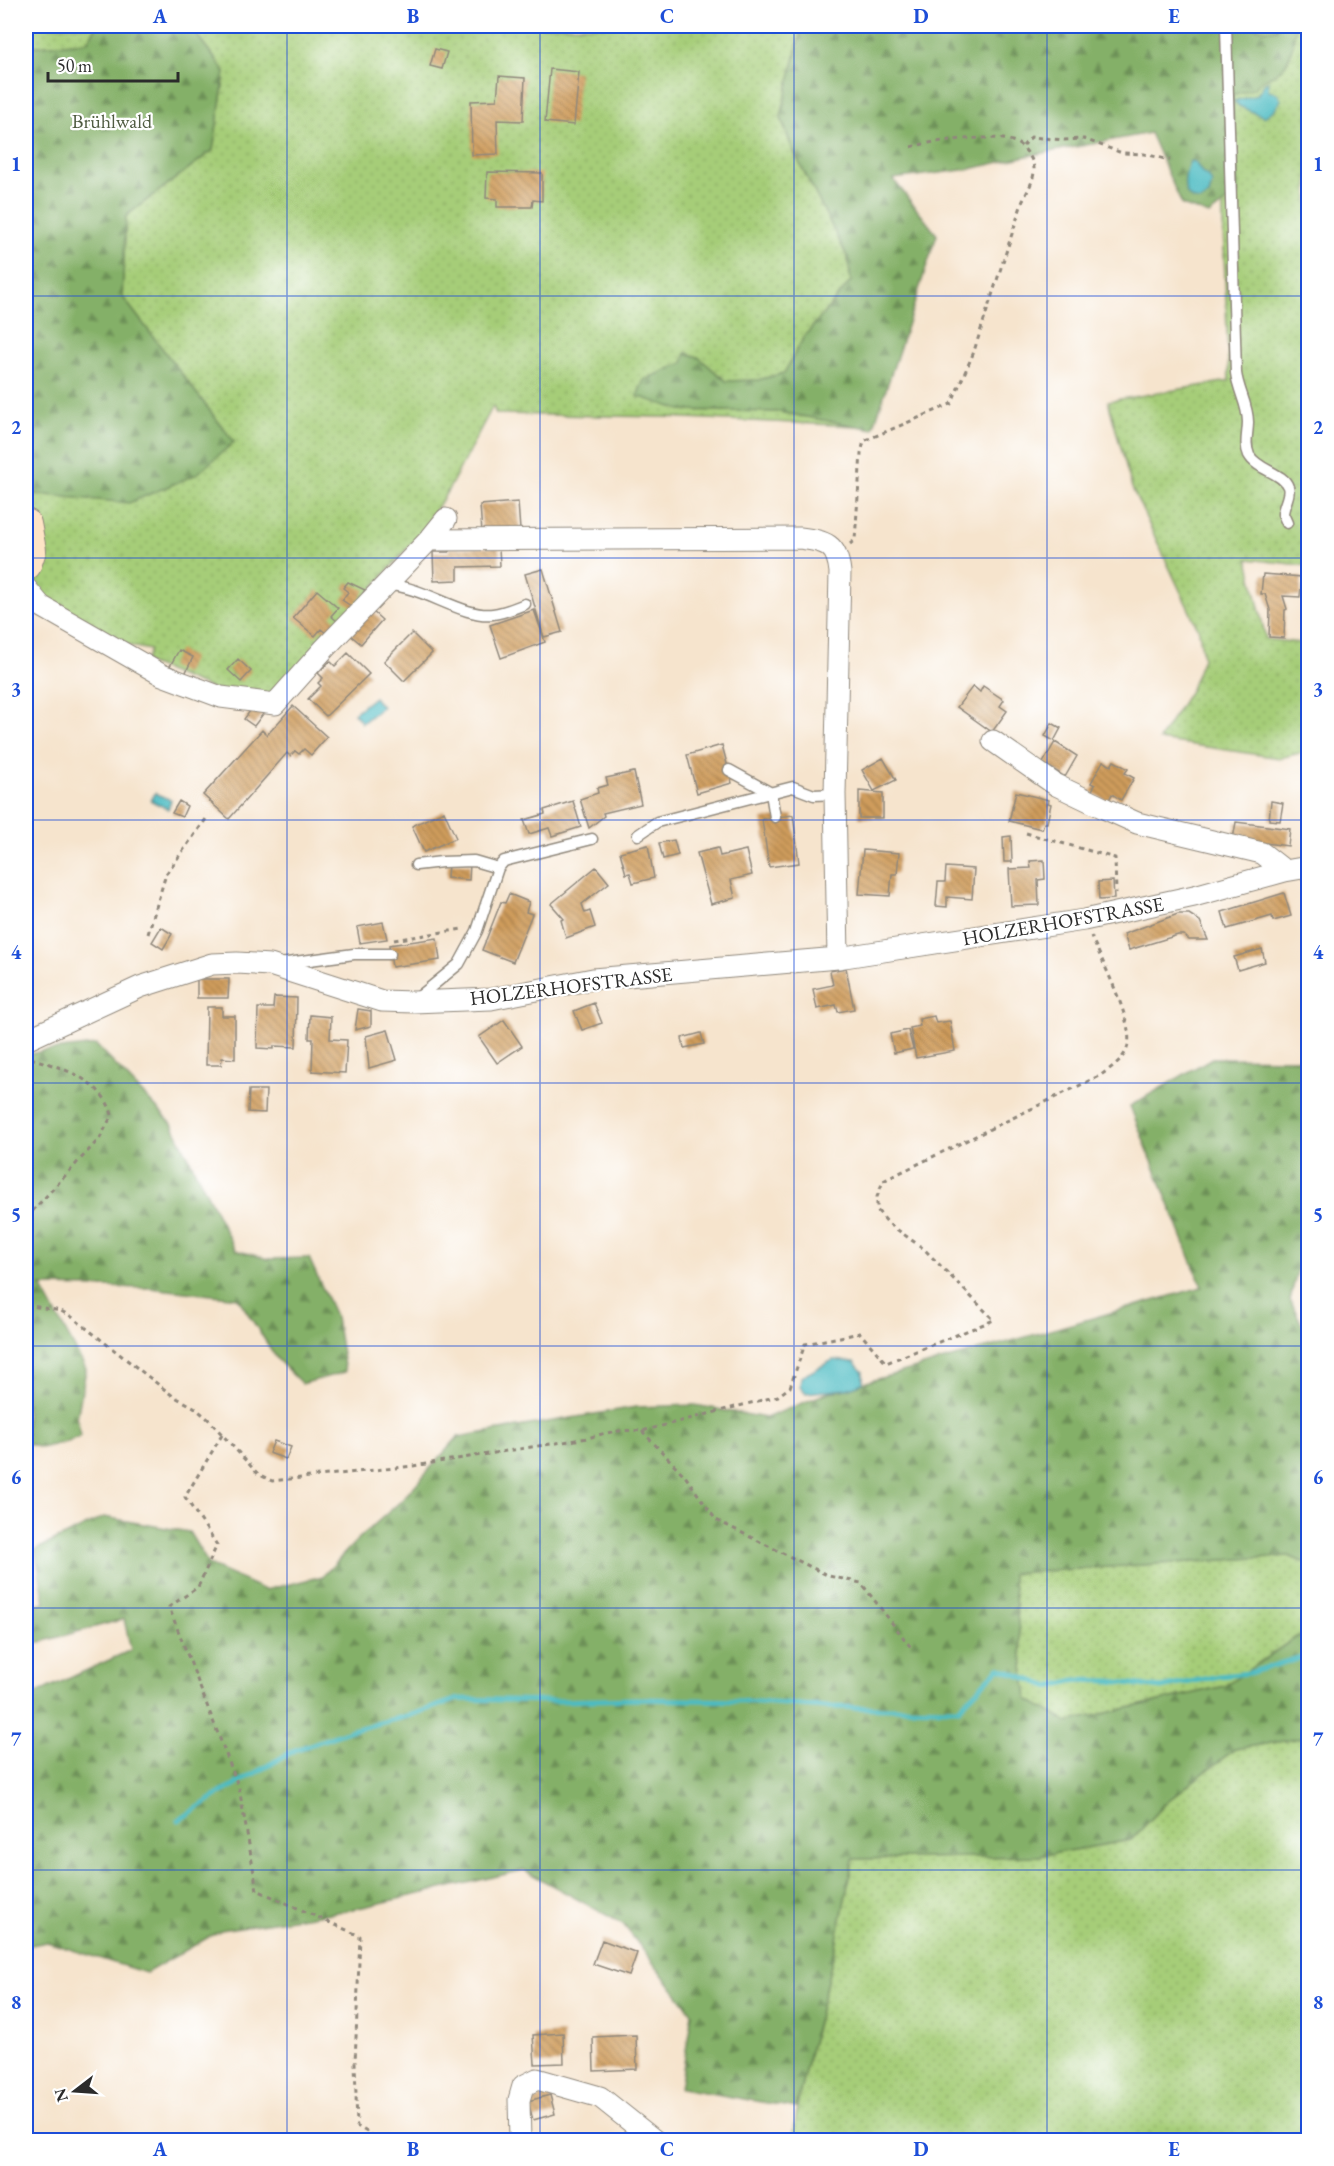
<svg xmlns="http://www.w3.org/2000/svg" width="1334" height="2166" viewBox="0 0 1334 2166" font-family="'EB Garamond',serif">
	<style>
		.grass { fill: url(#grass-dots); stroke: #687c52; stroke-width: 1.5 }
		.forest { fill: url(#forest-firs); stroke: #586e4a; stroke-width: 1.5 }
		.water { fill: #4cbbc2; stroke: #3c7376; stroke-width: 1.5 }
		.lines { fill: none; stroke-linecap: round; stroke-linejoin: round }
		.stream { stroke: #4cbbc2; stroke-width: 5 }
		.building { fill: url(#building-back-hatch) }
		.lane-casing { stroke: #90887c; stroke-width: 13 }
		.street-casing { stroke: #90887c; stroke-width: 23 }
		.secondary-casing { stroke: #90887c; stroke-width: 32 }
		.path { stroke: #90887c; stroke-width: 3; stroke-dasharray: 4.5 4.5; stroke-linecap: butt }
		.lane { stroke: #fff; stroke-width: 10 }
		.street { stroke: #fff; stroke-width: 21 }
		.secondary { stroke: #fee4c5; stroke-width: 30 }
		.grid { fill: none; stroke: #1d4ed8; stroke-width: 1.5; stroke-opacity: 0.55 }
		.labels { text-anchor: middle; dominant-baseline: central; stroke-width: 4.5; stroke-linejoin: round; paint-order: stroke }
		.park-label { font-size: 20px; fill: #505c42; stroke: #fff }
		.street-label { font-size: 20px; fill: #2b2b2b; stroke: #fff }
		.neatline { fill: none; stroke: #1d4ed8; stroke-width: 2 }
		.grid-label { font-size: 20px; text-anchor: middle; font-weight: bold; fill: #1d4ed8 }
	</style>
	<defs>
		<pattern id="grass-dots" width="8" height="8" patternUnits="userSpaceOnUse" patternTransform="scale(1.5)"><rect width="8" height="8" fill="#a6cd78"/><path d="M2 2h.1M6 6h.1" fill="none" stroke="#8fb068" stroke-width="1.8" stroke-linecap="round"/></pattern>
		<pattern id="forest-firs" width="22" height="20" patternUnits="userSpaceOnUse" patternTransform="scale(1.5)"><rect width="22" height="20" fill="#84b068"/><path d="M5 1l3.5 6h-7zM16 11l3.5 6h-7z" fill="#6c8f56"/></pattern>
		<pattern id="building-back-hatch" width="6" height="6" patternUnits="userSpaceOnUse" patternTransform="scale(1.5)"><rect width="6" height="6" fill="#cf9c5b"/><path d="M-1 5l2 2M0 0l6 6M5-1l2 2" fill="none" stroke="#a87f4b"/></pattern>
	</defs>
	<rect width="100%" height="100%" fill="#fff"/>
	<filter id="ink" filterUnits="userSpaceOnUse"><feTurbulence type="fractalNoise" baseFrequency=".0167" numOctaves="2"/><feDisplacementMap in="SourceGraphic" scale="12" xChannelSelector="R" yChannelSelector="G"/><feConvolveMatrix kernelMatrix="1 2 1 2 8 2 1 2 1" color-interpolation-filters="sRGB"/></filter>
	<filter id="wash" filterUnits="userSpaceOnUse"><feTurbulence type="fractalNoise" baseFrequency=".008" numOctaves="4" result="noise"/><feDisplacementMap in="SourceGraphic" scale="24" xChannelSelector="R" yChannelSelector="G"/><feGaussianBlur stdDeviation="1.35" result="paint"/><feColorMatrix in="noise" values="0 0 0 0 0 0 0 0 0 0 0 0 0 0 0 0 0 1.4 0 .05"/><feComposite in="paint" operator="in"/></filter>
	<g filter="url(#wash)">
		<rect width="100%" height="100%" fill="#f6e4cd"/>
		<path class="grass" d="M26 26H97L87 42 27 47Z
			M190 26H802L781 118 792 148 848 258 851 281 804 337 785 373 758 380 726 381 698 357 644 380 681 410 779 412 857 426 664 417 496 414 493 406 450 487 425 528 328 639 279 691 261 697H233L145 662 150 650 107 641 35 592 33 519 26 495V480L35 494 233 443 122 296 126 216 213 150 225 72Z
			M1220 26H1308V566L1248 559 1266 639 1308 644V751L1280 758 1159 740 1191 689 1203 658 1199 631 1132 488 1108 401 1229 381 1223 226Z
			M1288 1556 1308 1564V1634L1296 1637 1225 1686 1067 1722 1027 1700 1012 1573Z
			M1308 1737V2132L1261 2140H793L799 2096 836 1944 853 1859 1039 1856 1131 1840 1170 1799 1235 1749Z"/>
		<path class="forest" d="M97 26H190L225 72 213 150 126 216 122 296 234 442 197 474 129 503 35 494 26 480V47L87 42Z
			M802 26H1249L1264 30 1277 29V26H1296C1293 40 1292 63 1279 71 1269 79 1263 77 1255 88L1232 95 1238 193 1209 215 1182 205 1150 133 1027 156 970 169 893 179 937 235 873 429 779 412 681 410 637 396 644 380 683 363 686 353 698 357 726 381 758 380 784 373 804 337 851 281 848 258 792 148 781 117Z
			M96 1045 172 1124 235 1250 268 1259 309 1258 336 1318 345 1372 302 1384 277 1359 238 1298 150 1288 41 1286 86 1369 77 1418 81 1436 65 1442 41 1448 26 1443V1055L43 1051Z
			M1212 1058 1308 1059V1232L1306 1234 1290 1300 1308 1337V1564L1288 1556 1012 1573 1027 1699 1067 1722 1225 1686 1297 1637 1308 1634V1737L1235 1749 1170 1799 1131 1840 1039 1856 853 1859 836 1944 796 2108 680 2088 692 2013 623 1924 524 1870 350 1910 221 1930 146 1973 47 1942 26 1946V1698L131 1650 124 1619 26 1646V1607L45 1602 35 1550 104 1517 189 1532 209 1565 265 1590 323 1576 357 1540 401 1501 458 1437 636 1407 695 1405 766 1418 829 1392 847 1389 863 1383 1202 1287 1130 1106Z"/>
		<path class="water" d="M1269 81 1268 91 1277 93 1281 100 1274 110 1264 117 1239 106 1234 101 1257 95 1265 83Z
			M1190 161 1195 162 1203 174 1208 176 1212 183 1209 195 1200 201C1199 201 1192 199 1191 198 1180 191 1186 169 1190 161Z
			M374 697 382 707 362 723 354 713Z
			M155 793 171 800 168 809 151 801Z
			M833 1360 854 1362 863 1372V1383L847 1389 806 1393 800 1386 801 1377Z"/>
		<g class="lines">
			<path class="stream" d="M179 1820 222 1792 295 1750 352 1730 411 1715 458 1699 557 1701 636 1699 745 1701 826 1707 958 1709 999 1668 1050 1687 1075 1680 1111 1681 1161 1688 1219 1676 1249 1673 1308 1655"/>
		</g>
		<g id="blocks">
			<path class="building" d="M435 49 447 52 442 69 430 66Z
				M550 69 579 72 574 125 545 122Z
				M499 76 525 78 523 121 497 120 498 154 472 155 471 101 497 100Z
				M487 172 542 173V201L533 200 532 207H497V199L486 198Z
				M518 502 520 530 482 533 480 505Z
				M499 547 500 566 458 567V580L434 581 433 552H449V548Z
				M543 569 562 632 544 637 525 574Z
				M1263 574 1302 577 1300 597 1283 596 1287 609 1285 610 1284 638 1269 637 1270 610 1265 594H1261Z
				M348 582 365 590 354 608 342 600 348 592 343 588Z
				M317 590 338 608 331 616 337 621 327 634 321 629 315 636 293 618Z
				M371 610 382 620 361 644 349 634Z
				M534 610 545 642 501 658 490 625Z
				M412 633 432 653 404 681 384 661Z
				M179 650 193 657 185 674 170 666Z
				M348 653 369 674 326 716 308 699 321 686 318 683 323 678 318 673 330 661 335 666Z
				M238 659 251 671 241 682 228 670Z
				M973 686 980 692 983 686 1004 700 1000 706 1007 711 992 732 957 707Z
				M293 706 327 737 311 755 304 749 299 754 295 751 290 756 287 753 229 819 203 795 262 730 267 735Z
				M253 707 263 714 254 726 244 719Z
				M1052 723 1061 728 1054 741 1045 736Z
				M1055 742 1077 756 1065 777 1043 763Z
				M722 745 732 783 697 793 687 755Z
				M883 758 896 780 874 791 862 770Z
				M1103 761 1111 766 1114 761 1128 769 1125 773 1134 778 1121 800 1112 794 1108 802 1091 792 1095 785 1091 783Z
				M634 772 641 804 603 813 604 816 589 828 580 799 598 793 597 788 608 785 606 778Z
				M859 791 883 793V818H859Z
				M1016 792 1049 800 1048 803 1051 804 1047 823H1044L1042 829 1009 821Z
				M179 801 187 806 182 817 172 813Z
				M573 801 581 827 552 836 549 828 529 834 524 820 545 814 544 810Z
				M1271 801 1283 803 1280 821 1269 820Z
				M444 811 456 838 424 852 412 826Z
				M793 815 799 863 769 867 762 819Z
				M1236 822 1290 829 1288 846 1233 839Z
				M1011 836 1012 862H1004L1003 837Z
				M674 840 678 855 663 859 659 843Z
				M648 845 654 878 633 883 630 873 626 874 620 852Z
				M718 848 720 856 746 850 752 875 731 880 735 898 711 904 697 853Z
				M863 850 899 853 897 874H892L890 896 859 894Z
				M1044 860 1045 879 1038 880 1039 905 1011 906 1009 869 1031 868 1030 861Z
				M448 863 470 864 469 880 447 878Z
				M596 867 609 883 582 904 585 913 590 911 595 927 566 938 561 920 564 919 551 904Z
				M946 867 974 869 972 899 947 897V907L936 906 938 882H945Z
				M1113 881 1114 899 1099 900 1098 882Z
				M1284 893 1291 916 1273 921 1272 916 1227 929 1222 912Z
				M509 894 529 902 526 912 532 914 513 962 482 950 501 902 505 903Z
				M1178 914H1189L1200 921 1208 940H1189L1184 935H1178L1129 950 1124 934Z
				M383 922 387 939 360 943 357 927Z
				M161 927 172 934 163 949 152 942Z
				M437 938 440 960 392 967 389 945Z
				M1262 949 1265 962 1238 970 1234 957Z
				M846 968 854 1009 838 1012 836 1005 817 1009 813 989 833 985 830 971Z
				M197 979H229L228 998H197Z
				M274 997 297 998 296 1047 274 1046V1049L257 1048 258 1008H273Z
				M594 1003 602 1023 582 1030 574 1011Z
				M207 1007H222V1016H235V1059L222 1058 221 1065H206Z
				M358 1009 371 1011V1026L355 1030Z
				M310 1015 331 1017 330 1039 347 1040 345 1073 312 1071 313 1039H309Z
				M934 1016 936 1023 950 1021 955 1051 916 1058 910 1028 920 1026 919 1019Z
				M504 1020 522 1046 497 1063 479 1037Z
				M388 1030 397 1060 369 1068 366 1036Z
				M908 1030 913 1049 894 1053 890 1034Z
				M701 1033 704 1044 684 1048 682 1038Z
				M249 1090H266L265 1113 248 1112Z
				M274 1441 291 1447 286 1459 269 1453Z
				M602 1940 637 1953 629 1976 593 1964Z
				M563 2033 564 2063 535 2064 533 2035Z
				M636 2035 637 2069 594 2071 593 2037Z
				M550 2095 555 2114 533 2120 528 2101Z
				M477 2136 478 2140H455V2139Z"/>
		</g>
	</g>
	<g filter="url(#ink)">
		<use href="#blocks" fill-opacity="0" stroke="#90887c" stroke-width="1.5"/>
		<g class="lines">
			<g class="lane-casing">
				<path id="lane" d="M1226 26 1236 373C1238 390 1248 405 1248 422 1248 434 1244 443 1249 455 1257 470 1284 473 1288 487 1291 494 1283 506 1283 514L1287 523
					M388 585C423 586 463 618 493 614 503 613 515 608 525 604
					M729 770 771 793 775 817
					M638 835 657 822 793 787 814 795 835 794
					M416 865 442 862 474 861 498 868
					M280 964 354 954H390
					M415 1000 459 964 477 931 498 868 504 861 592 839"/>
			</g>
			<g class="street-casing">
				<path id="street" d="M429 540 800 538C826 541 837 544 840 572L835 794 838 958
					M26 588 41 606 162 675 221 697 275 704 325 648 429 540 446 519
					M993 741 1056 785 1106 809 1137 823 1262 853 1285 871
					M26 1040 140 987 212 964 237 963 270 965 382 1001 413 1002 491 999 593 979 838 958 1084 920 1194 896 1285 871 1308 867
					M520 2140 519 2100 523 2086 537 2079 600 2097 654 2140"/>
			</g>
			<g class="secondary-casing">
				<path id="secondary" d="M26 524 31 550 26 565"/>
			</g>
			<path class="path" d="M1023 146 1031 137 1064 140 1084 139 1122 153 1144 154 1170 160
				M850 544 855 540 861 453 864 441 951 404 973 354 1022 203C1026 193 1035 180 1034 168 1033 157 1022 144 1012 141 994 134 929 141 911 147
				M1026 833 1115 858 1116 893
				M148 934 166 874 206 819
				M394 940 462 929
				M26 1218 100 1138 112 1115C103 1080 61 1067 30 1058
				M26 1305 61 1311 72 1317 173 1396 194 1407 208 1419 258 1474 272 1481 413 1466 588 1438C607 1432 622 1429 642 1431L778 1396 790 1387 805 1344 860 1333 886 1363 994 1320 924 1249 888 1223 877 1210V1197L883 1181 1101 1075C1112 1067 1125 1059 1128 1045 1134 1022 1101 959 1091 936
				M642 1431 685 1476 716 1520 829 1576 861 1583 913 1650
				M222 1435 185 1497 217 1545 198 1587 169 1607 239 1788 257 1890 360 1936 355 2063 357 2126 380 2140"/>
			<use href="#lane" class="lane"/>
			<use href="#street" class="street"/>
			<use href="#secondary" class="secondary"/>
		</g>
	</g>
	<path class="grid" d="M287 26V2140M540 26V2140M794 26V2140M1047 26V2140M26 296H1308M26 558H1308M26 820H1308M26 1083H1308M26 1346H1308M26 1608H1308M26 1870H1308"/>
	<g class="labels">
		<g class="park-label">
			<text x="112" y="121">Brühlwald</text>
		</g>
		<g class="street-label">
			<text transform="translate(1063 921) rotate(-10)">HOLZERHOFSTRASSE</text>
			<text transform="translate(571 986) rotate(-7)">HOLZERHOFSTRASSE</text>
		</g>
	</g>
	<rect width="1334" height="2166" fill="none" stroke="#fff" stroke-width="66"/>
	<g transform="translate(75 2091) rotate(253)" stroke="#ffffff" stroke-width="4.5" paint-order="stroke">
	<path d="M0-4.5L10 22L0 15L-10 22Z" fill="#2b2b2b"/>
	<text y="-9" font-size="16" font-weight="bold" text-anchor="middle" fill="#2b2b2b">N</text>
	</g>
	<path d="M48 72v9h130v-9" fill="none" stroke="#2b2b2b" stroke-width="3"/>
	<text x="57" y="72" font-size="18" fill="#2b2b2b" stroke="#ffffff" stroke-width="4.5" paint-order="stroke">50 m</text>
	<rect x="33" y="33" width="1268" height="2100" class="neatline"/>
	<g class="grid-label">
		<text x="160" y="23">A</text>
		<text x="413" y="23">B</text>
		<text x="667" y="23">C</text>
		<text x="921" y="23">D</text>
		<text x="1174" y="23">E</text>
		<text x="16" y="171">1</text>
		<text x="1318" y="171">1</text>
		<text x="16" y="434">2</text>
		<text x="1318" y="434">2</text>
		<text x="16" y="696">3</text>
		<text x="1318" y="696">3</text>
		<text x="16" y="959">4</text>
		<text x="1318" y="959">4</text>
		<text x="16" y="1221">5</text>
		<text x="1318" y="1221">5</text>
		<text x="16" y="1484">6</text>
		<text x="1318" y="1484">6</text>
		<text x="16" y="1746">7</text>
		<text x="1318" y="1746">7</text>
		<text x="16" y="2009">8</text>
		<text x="1318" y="2009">8</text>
		<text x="160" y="2156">A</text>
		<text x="413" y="2156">B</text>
		<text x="667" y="2156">C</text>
		<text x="921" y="2156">D</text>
		<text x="1174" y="2156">E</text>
	</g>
</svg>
